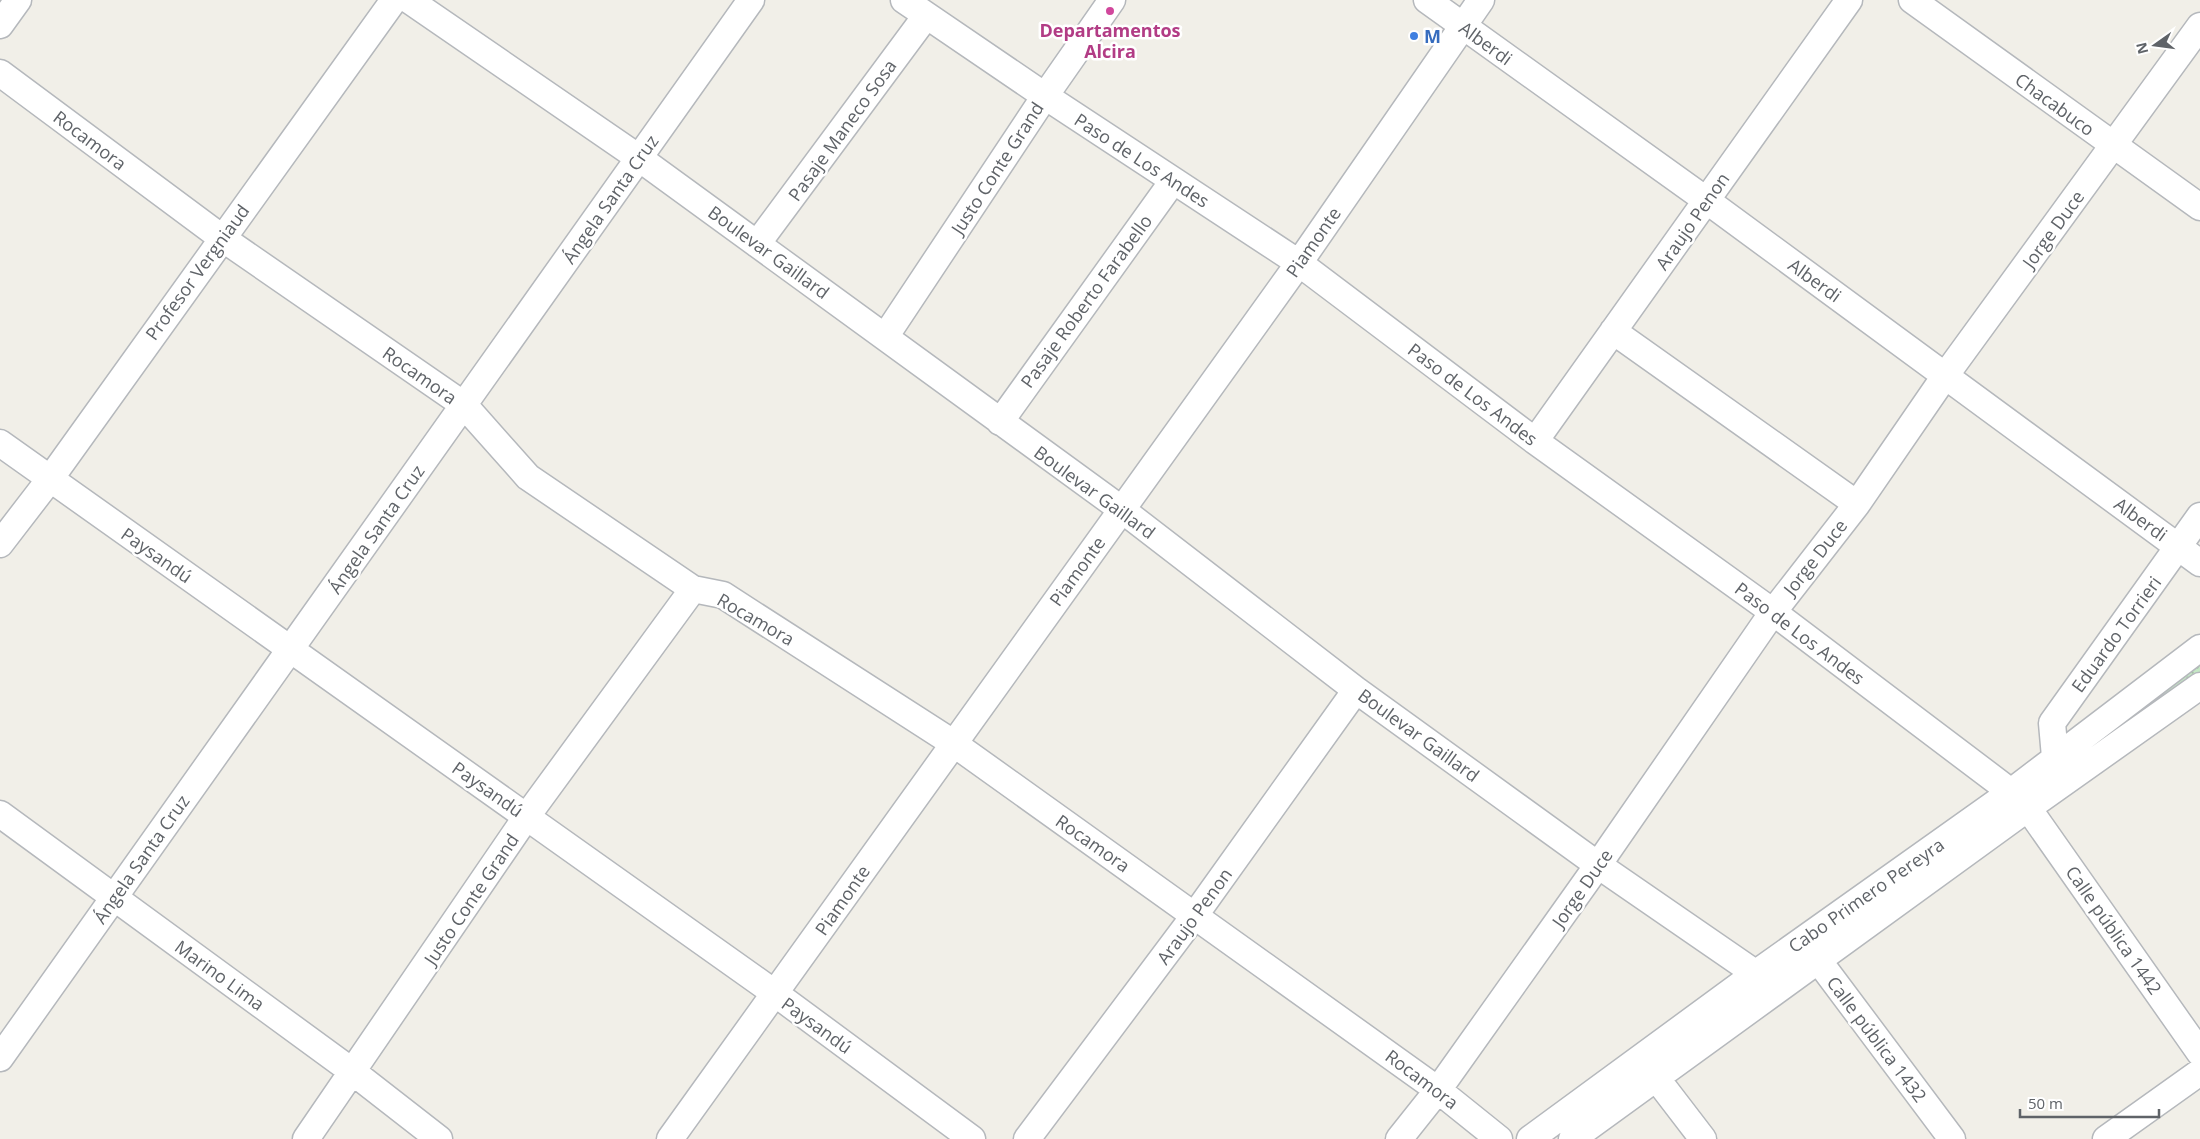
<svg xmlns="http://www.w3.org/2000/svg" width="2200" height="1139" viewBox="0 0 2200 1139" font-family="'Open Sans',sans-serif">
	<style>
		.grass { fill: url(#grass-dots) }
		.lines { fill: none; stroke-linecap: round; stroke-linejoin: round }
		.minor-casing { stroke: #b5b8bc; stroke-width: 29 }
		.minor { stroke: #fff; stroke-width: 26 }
		.hotel-dot { fill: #d1479c; stroke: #fff; stroke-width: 2 }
		.shop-dot { fill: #3f7fe0; stroke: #fff; stroke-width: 2 }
		.labels { text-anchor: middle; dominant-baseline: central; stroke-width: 5; stroke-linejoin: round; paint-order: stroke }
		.hotel-label { font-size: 18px; font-weight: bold; fill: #b23c85; stroke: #fff }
		.shop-label { font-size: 18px; font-weight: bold; fill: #366cbe; stroke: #fff; text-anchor: start }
		.street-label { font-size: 18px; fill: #5f6368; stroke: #fff }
	</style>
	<defs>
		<pattern id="grass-dots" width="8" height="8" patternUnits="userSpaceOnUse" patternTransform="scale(1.25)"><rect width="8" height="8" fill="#c5e8c5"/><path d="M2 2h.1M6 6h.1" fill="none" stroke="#a3c0a4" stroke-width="1.8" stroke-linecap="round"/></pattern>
	</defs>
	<rect width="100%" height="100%" fill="#f1efe8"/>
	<path class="grass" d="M2200 664V674L2033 790Z"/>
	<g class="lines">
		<g class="minor-casing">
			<path id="minor" d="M409 0 639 158 1121 509 1356 690 1598 865 1778 989
				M904 0 1045 96 1299 263 1535 441 1773 612 2011 792 2028 808 2200 1053
				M1427 0 1706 200 2200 563
				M1912 0 2200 207
				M0 25 18 0
				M0 73 222 238 464 405 528 477 693 589 723 595 953 743 1438 1090 1499 1139
				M757 244 926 16
				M1613 331 1857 504
				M885 337 1045 96 1112 0
				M1000 422 1173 181
				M1535 441 1849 0
				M0 443 776 994 972 1139
				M0 544 50 479 394 0
				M2055 757 2052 723 2200 516
				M0 814 353 1072 439 1139
				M1806 947 1818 960 1952 1139
				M0 1058 751 0
				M1657 1079 1703 1139
				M306 1139 527 816 693 589
				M670 1139 1299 263 1481 0
				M1027 1139 1195 915 1356 690
				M1399 1139 1438 1090 1598 865 1773 612 1857 504 1945 376 2200 26
				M1530 1139 1755 974 2011 792 2200 648
				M1572 1139 2028 808 2200 686
				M2106 1139 2200 1072"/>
		</g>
		<use href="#minor" class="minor"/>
	</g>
	<circle class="hotel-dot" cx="1110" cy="11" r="5"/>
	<circle class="shop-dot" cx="1414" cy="36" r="5"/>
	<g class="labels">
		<g class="hotel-label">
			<text x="1110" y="30">Departamentos<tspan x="1110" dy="21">Alcira</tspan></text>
		</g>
		<g class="shop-label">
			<text x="1424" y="36">M</text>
		</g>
		<g class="street-label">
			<text transform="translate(1486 43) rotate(36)">Alberdi</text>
			<text transform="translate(2055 104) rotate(36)">Chacabuco</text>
			<text transform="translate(842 130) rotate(-54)">Pasaje Maneco Sosa</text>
			<text transform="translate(90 140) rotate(37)">Rocamora</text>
			<text transform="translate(1142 160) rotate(33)">Paso de Los Andes</text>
			<text transform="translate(997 168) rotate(-57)">Justo Conte Grand</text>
			<text transform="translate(610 199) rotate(-55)">Ángela Santa Cruz</text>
			<text transform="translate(1692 221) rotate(-55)">Araujo Penon</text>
			<text transform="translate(2053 229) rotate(-54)">Jorge Duce</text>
			<text transform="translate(1313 242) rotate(-55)">Piamonte</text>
			<text transform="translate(769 252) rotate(36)">Boulevar Gaillard</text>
			<text transform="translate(197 272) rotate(-54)">Profesor Vergniaud</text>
			<text transform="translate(1815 280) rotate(36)">Alberdi</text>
			<text transform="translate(1086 301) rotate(-54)">Pasaje Roberto Farabello</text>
			<text transform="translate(420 375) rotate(35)">Rocamora</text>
			<text transform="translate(1473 394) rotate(37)">Paso de Los Andes</text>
			<text transform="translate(1095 492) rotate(36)">Boulevar Gaillard</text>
			<text transform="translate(2141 519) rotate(36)">Alberdi</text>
			<text transform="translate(376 529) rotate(-55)">Ángela Santa Cruz</text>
			<text transform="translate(157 555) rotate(35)">Paysandú</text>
			<text transform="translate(1815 557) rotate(-52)">Jorge Duce</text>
			<text transform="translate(1077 571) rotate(-54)">Piamonte</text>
			<text transform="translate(756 619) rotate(30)">Rocamora</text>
			<text transform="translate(1800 633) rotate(37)">Paso de Los Andes</text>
			<text transform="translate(2116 634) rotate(-54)">Eduardo Torrieri</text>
			<text transform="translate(1419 735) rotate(36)">Boulevar Gaillard</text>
			<text transform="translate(488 789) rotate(35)">Paysandú</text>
			<text transform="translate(1093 843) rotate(35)">Rocamora</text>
			<text transform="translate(141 859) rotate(-55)">Ángela Santa Cruz</text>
			<text transform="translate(1582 888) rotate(-55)">Jorge Duce</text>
			<text transform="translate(1866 895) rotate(-35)">Cabo Primero Pereyra</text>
			<text transform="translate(471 899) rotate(-56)">Justo Conte Grand</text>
			<text transform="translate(842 900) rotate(-55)">Piamonte</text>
			<text transform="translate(1194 916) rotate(-54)">Araujo Penon</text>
			<text transform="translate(2114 930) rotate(55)">Calle pública 1442</text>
			<text transform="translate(220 975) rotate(36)">Marino Lima</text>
			<text transform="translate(817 1025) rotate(36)">Paysandú</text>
			<text transform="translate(1877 1039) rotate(53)">Calle pública 1432</text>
			<text transform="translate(1422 1079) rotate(37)">Rocamora</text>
		</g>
	</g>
	<g transform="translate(2155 45) rotate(256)" stroke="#ffffff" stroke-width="4" paint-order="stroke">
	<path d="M0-4L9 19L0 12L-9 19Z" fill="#5f6368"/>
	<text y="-8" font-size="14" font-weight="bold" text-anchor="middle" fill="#5f6368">N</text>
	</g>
	<path d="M2020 1109v8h139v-8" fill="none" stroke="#5f6368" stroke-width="2.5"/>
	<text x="2028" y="1109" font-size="15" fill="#5f6368" stroke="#ffffff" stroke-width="4" paint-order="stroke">50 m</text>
</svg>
